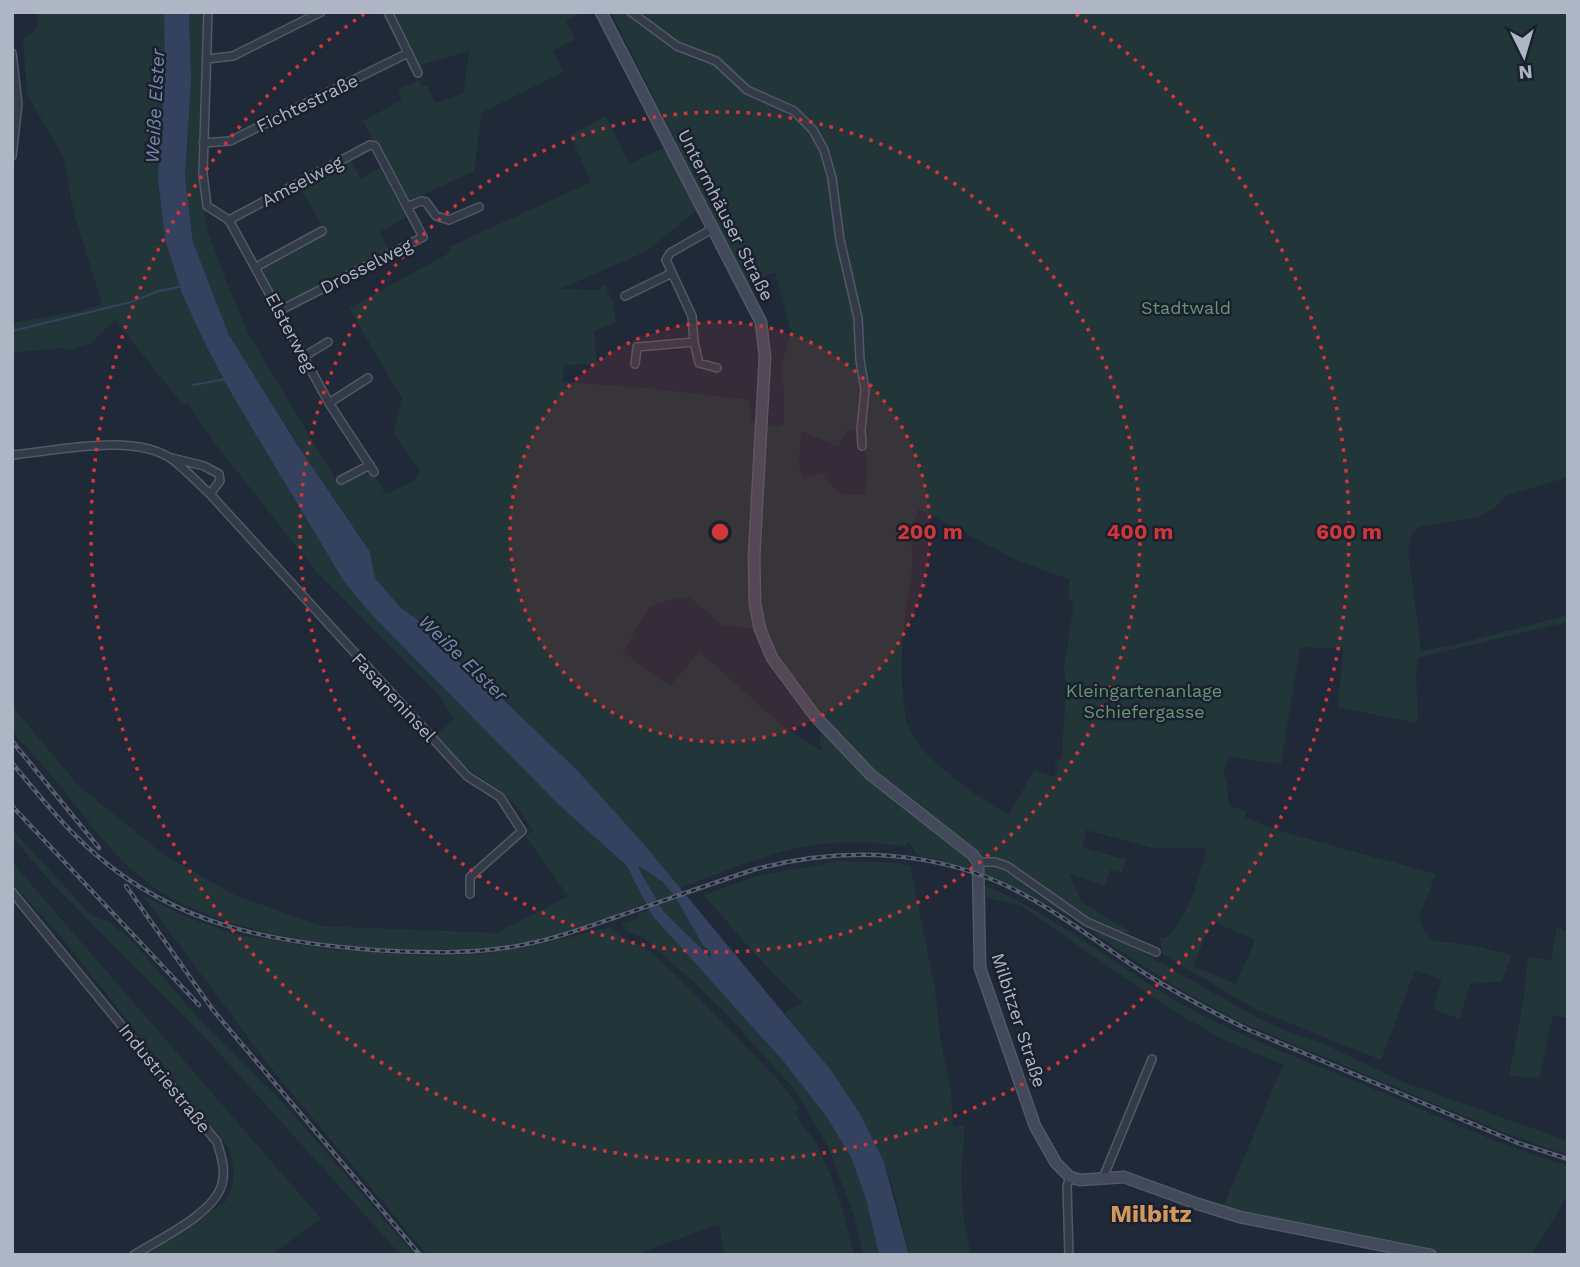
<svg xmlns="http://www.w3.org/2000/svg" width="1580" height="1267" viewBox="0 0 1580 1267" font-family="'Work Sans',sans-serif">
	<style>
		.green { fill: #223539; fill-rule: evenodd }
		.water { fill: #34425f; fill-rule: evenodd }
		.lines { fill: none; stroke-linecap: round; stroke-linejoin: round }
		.stream { stroke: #34425f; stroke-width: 2 }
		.minor-casing { stroke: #515866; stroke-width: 10 }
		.secondary-casing { stroke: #515866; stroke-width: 13 }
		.minor { stroke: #343b48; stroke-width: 7 }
		.secondary { stroke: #42495b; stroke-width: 10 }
		.rail-casing { stroke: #565e70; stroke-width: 4.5 }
		.rail { stroke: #1a202d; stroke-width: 2; stroke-dasharray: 5; stroke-linecap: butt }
		.ring { fill: none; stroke: #d23638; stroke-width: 3.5; stroke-dasharray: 3.5 7 }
		.labels { text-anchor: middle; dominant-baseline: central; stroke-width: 5; stroke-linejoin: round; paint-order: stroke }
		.street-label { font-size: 18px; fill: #aeb5c5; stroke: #1a202d }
		.park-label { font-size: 18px; fill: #669575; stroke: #1a202d }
		.water-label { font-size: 19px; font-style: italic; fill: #7689ad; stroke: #1a202d }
		.district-label { font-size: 24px; font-weight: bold; fill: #d3995b; stroke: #1a202d }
		.centre { fill: #d23638; stroke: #1a202d; stroke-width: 3.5 }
		.ring-label { font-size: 21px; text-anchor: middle; font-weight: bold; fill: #d23638; stroke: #1a202d; stroke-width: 5; stroke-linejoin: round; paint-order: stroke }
	</style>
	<rect width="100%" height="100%" fill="#202938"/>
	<path class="green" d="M38 12H164L165 74 158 178 165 240 183 296 207 349 343 580 626 865 645 903C604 920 558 937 513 944 415 960 235 945 152 886 119 862 94 829 69 797 57 782 44 767 31 752 26 746 18 739 14 732 10 726 12 714 12 706L79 786 164 855 237 896 321 926 497 933 568 896 526 837 533 830 515 805 497 788 462 765 436 736 454 719 438 694 315 570 217 446 187 403 183 405 115 320 91 343 72 350 60 348 12 353V323L79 311 102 304 74 213 63 157 27 94 23 39 37 28Z
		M189 12H204L198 157 199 183 207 229 230 291 249 335 339 485 371 472 386 494 415 480 420 470 394 434 402 399 349 308 451 252 449 247 591 182 570 135 606 116 629 164 676 142 611 12H1568V477L1505 496 1496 507 1479 517 1421 526 1412 532 1408 551 1421 651 1450 646 1568 615V622L1421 657 1418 659 1416 671 1418 720 1416 723 1338 707 1343 649 1300 647 1281 764 1230 757 1226 763 1224 774 1227 784 1229 803 1231 806 1246 812 1245 818 1287 833 1436 874 1419 917 1424 932 1434 941 1472 945 1511 955 1502 982 1470 983 1460 1019 1433 1009 1442 979 1415 970 1381 1060 1255 1009 1162 954 1160 937 1166 938C1191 913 1197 881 1207 848H1152L1086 830 1082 847 1126 860 1122 873 1110 870 1105 886 1069 873 1081 902 1131 932C1112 935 1090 920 1075 910L1066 914C1016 886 973 866 917 855L909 842 905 847C870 840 827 841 792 849 754 858 717 875 680 888L577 770 495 692 430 637 418 620 401 608 375 578 370 552 296 443 229 335 193 242 185 176 191 80ZM707 202 746 284 775 272 791 333 783 360 784 424 777 427 751 422 749 400 648 388 563 382 564 365 597 364 594 331 616 322 613 303 605 285 598 290 560 289 645 252ZM848 430 863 434 867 462 866 495 840 494 821 473 804 478 799 466 801 431 838 447ZM919 509 1021 562 1070 580 1068 600 1074 602 1064 668 1066 685 1062 758 1057 760 1055 765 1058 766 1054 777 1034 770 1009 815C978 798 919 757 907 724 905 718 905 710 904 703 899 660 904 619 911 576 916 549 905 536 919 509ZM689 597 722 625 753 629 768 637 777 658 825 723 819 741 823 752 783 726 699 651 670 686 623 652 650 606 671 600ZM1212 921 1255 940 1236 984 1193 966Z
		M391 12H583L566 21 575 39 553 51 564 72 482 113 474 171 407 202 363 121 402 100 398 90 419 80 422 87 427 85 435 103 463 94 469 51 418 66Z
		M350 160 361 179 382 167 407 217 380 232 389 250 285 304 276 300 259 268 325 232 300 187Z
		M12 829 91 915 110 922 134 943 199 1019 278 1097 415 1255H401L214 1047 50 881 12 837Z
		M839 861 884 862 910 865 935 990 941 1043 951 1091 953 1128 965 1125 961 1175 963 1213 971 1255H909C902 1224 896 1190 883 1161 859 1105 822 1059 784 1012L803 1003 752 951 704 895 756 876Z
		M12 862 321 1219 275 1252 276 1255H145L226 1201 233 1185 234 1171 229 1148 57 932 12 883Z
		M638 866C664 875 682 905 695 928 700 937 703 945 710 952L711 958 663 911Z
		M984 885C1058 916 1119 969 1189 1008 1250 1041 1316 1065 1379 1091 1441 1117 1503 1148 1568 1165V1195L1531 1255H1449L1390 1243 1360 1234 1349 1235 1254 1216 1223 1207 1283 1065 1220 1038 1167 1007 1021 906 985 897Z
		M142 895 186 917 239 935 335 950 431 956 483 954 528 947 611 927 624 938 651 952 691 990 780 1082 800 1110 795 1112C800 1126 813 1135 819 1149 836 1185 845 1216 854 1255H724L719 1224 635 1255H427L271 1068Z
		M649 910 784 1062 826 1116 851 1157 866 1198 879 1255H863L854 1216 829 1149 798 1094 728 1015 697 985 644 938 628 932 621 924 639 918 638 914Z
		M1557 927 1568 933V1018L1553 1016 1539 1079 1509 1075 1522 1009 1528 957 1551 960Z
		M1093 933 1104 934 1129 945 1256 1017 1284 1030 1324 1044 1403 1082 1568 1141V1155L1502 1132 1236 1020 1176 987Z"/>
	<path class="water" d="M164 12H189L191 80 185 176 193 242 229 335 296 443 370 552 375 578 401 608 418 620 430 637 495 692 577 770 642 842 830 1069 860 1114 884 1162 909 1255H879L866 1199 851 1157 826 1116 784 1062 652 915 626 865 559 805 372 615 343 580 233 396 207 348 183 296 165 240 158 178 165 74ZM638 867H641L663 882 676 898 703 945 710 952 711 958 663 911Z"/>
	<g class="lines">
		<path class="stream" d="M12 331 131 302 159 291 180 287
			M193 385 226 379"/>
		<g class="minor-casing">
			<path id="minor" d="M208 12 203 174 207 206 229 220 329 403 374 472
				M388 12 418 73
				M631 12 677 46 716 61 747 90 794 111 813 130 824 150 832 178 840 240 858 318 860 360 865 390 861 430 862 446
				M12 53 18 104 12 156
				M207 59 233 56 321 12
				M203 143 230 141 408 53
				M407 207 421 201 426 202 436 216 449 220 479 207
				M229 220 370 145 375 146 423 237 279 311
				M712 229 670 253 666 260 692 316 694 342 699 363 717 368
				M256 267 322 231
				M625 296 672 273
				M303 357 328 342
				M635 364 637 347 694 342
				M329 403 368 378
				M12 455C56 451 136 432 173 460 186 470 198 483 210 494L467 776 500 797 522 831 470 877V894
				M172 458 204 466 219 474 220 481 210 494
				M341 480 370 465
				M978 862H995L1007 866 1087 922 1156 952
				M12 892 217 1142C221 1156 226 1169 222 1184 214 1214 159 1239 134 1255
				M1103 1178 1152 1059
				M1069 1255 1067 1186 1070 1177"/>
		</g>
		<g class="secondary-casing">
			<path id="secondary" d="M601 12 761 322 765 357 754 557 755 604 760 629 772 658 815 716 871 775 973 855 978 862 980 968 1035 1126 1056 1163 1070 1177 1080 1180 1124 1177 1198 1204 1240 1217 1431 1255"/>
		</g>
		<use href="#minor" class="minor"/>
		<use href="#secondary" class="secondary"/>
		<g class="rail-casing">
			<path id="rail" d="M12 741 99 848
				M12 763C38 794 63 826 94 853 175 924 268 942 373 950 428 953 482 955 536 942 563 936 590 926 616 917 663 901 710 884 756 869 845 846 938 849 1021 893 1063 915 1101 945 1141 971 1176 993 1212 1012 1249 1030L1518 1143 1568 1159
				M12 806 199 1005
				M126 886 213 1010 420 1255"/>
		</g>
		<use href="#rail" class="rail"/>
	</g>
	<circle cx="720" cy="532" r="210" fill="#d23638" fill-opacity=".12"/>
	<g class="ring">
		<circle cx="720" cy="532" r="210"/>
		<circle cx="720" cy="532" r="420"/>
		<path d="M1076 14A629 629 0 1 1 364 14"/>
	</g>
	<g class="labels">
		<g class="street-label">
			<text transform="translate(307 103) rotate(-26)">Fichtestraße</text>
			<text transform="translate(302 181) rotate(-28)">Amselweg</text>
			<text transform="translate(726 215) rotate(63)">Untermhäuser Straße</text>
			<text transform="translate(366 266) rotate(-27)">Drosselweg</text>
			<text transform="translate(291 332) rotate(62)">Elsterweg</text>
			<text transform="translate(394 697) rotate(47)">Fasaneninsel</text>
			<text transform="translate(1019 1020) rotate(72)">Milbitzer Straße</text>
			<text transform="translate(165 1078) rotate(51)">Industriestraße</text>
		</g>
		<g class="park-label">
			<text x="1186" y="307">Stadtwald</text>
			<text x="1144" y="690">Kleingartenanlage<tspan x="1144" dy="21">Schiefergasse</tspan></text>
		</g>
		<g class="water-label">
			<text transform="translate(155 106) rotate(-87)">Weiße Elster</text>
			<text transform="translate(463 658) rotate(44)">Weiße Elster</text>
		</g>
		<g class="district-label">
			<text x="1151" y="1214">Milbitz</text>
		</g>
	</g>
	<circle cx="720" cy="532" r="10" class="centre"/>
	<g class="ring-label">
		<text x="930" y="539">200 m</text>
		<text x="1140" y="539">400 m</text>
		<text x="1349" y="539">600 m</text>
	</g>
	<rect width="1580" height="1267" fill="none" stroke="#aeb5c5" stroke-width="28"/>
	<g transform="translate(1524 56) rotate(175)" stroke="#1a202d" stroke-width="5" paint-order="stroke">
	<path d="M0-5L12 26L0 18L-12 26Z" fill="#aeb5c5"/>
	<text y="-10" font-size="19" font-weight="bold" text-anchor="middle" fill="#aeb5c5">N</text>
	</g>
</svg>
